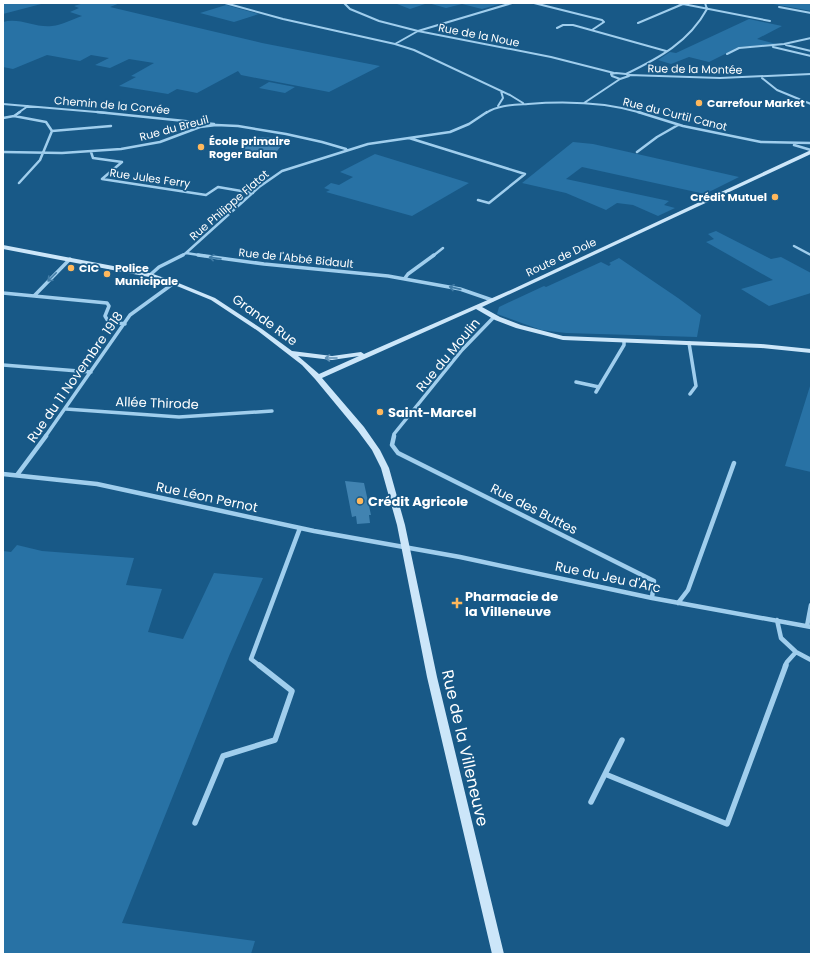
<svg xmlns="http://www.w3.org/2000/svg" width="814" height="957" viewBox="0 0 814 957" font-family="Poppins,sans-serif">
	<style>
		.green { fill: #2872a5 }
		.building { fill: #4183b1 }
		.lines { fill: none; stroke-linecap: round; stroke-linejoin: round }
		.street-far4 { stroke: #a0ceed; stroke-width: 2 }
		.street-far3 { stroke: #a0ceed; stroke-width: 2.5 }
		.street-far2 { stroke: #a0ceed; stroke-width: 3.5 }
		.street-far1 { stroke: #a0ceed; stroke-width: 4.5 }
		.street { stroke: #a0ceed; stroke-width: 5.5 }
		.secondary { fill: #cce6f9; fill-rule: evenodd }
		.oneway { stroke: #417ca6 }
		.oneway2 { stroke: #6091b5 }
		.poi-dot { fill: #ffb85c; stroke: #185987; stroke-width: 1.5 }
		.labels { text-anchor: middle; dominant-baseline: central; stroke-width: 3.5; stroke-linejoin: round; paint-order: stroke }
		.far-street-label { font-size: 11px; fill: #fff; stroke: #185987 }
		.far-poi-label { font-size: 11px; font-weight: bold; fill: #fff; stroke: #185987; text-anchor: start }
		.street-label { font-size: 13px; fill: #fff; stroke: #185987 }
		.poi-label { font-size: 13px; font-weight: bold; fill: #fff; stroke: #185987; text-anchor: start }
		.near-street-label { font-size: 16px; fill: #fff; stroke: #185987 }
	</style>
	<rect width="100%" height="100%" fill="#185987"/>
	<path class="green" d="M3 3H45L3 14Z
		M84 3H120L110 7 262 43 380 66 329 92 241 75 238 71 197 93 177 89 168 94 119 86 136 77 131 76 154 63 129 59 110 68 95 65 109 58 91 55 80 61 47 55 13 69 3 67V22C19 17 35 28 52 26 62 25 73 19 82 16L70 12 79 8 74 6Z
		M402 3H503L482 9 462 4 446 8 428 3 410 9 397 4Z
		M768 3H811V11Z
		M226 5 259 14 234 22 200 13Z
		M749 19 782 26 757 39 776 44 739 47 709 62 689 57 671 64 658 60 670 52 676 53Z
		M269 82 295 87 285 93 259 88Z
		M573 142 593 144 739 177 705 194 582 167 566 179 669 201 664 205 675 208 658 216 633 205 617 203 606 210 566 193 522 183Z
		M375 154 469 183 412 216 326 192 330 190 324 188 331 183 339 185 353 177 340 172Z
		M716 231 771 259 781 257 811 273V293L769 306 741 289 773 280 706 242 714 239 708 234Z
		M619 258 678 298 701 315 697 337 566 333 541 330 497 314 499 307 544 286 546 287 601 262 609 266 611 264 609 263Z
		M811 383V472L785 466Z
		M17 545 42 551 134 558 126 585 162 589 148 632 183 639 214 573 263 578 229 656 122 923 255 941 251 954H3V551L11 552Z"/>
	<path class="building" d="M253 137H261L287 139 277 151 265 150 262 153 242 150Z
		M345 481 364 483 371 515H369L370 523 357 524 356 516 352 517Z"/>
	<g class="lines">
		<path class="street-far4" d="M225 3 283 19 395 44 414 50 510 95 523 103
			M344 3 350 9 379 21 418 31 551 57 614 73
			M534 3 602 20 604 22 592 30
			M678 3 770 21
			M779 7 811 13
			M638 23 683 4
			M557 28 563 25H573L666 51
			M395 44 418 31 512 3
			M786 45 811 51
			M773 47 811 56
			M727 54 739 48 784 44 811 38
			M616 73 626 74 629 76 620 79 612 76 611 74Z
			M626 74C659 58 689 42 707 9L705 3
			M629 75 720 78 811 74
			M762 78 777 90 811 104
			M584 103 620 79
			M3 104 108 113
			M498 106 503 98 501 91
			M18 113 28 106
			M486 113C498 105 513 105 528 104 565 101 605 102 642 113"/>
		<path class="street-far3" d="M97 112 214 124
			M638 112 683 126 761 142 811 143
			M14 116 46 122 52 131 40 160 19 183
			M3 118 14 116 20 112
			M52 131 111 126
			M409 138 525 174 489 203 478 200
			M794 145 811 150
			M3 152 62 153 121 149 160 142 200 127 216 125 238 126 286 134 322 142 346 149
			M91 152 93 158 122 162 102 179 206 195 218 187 253 193
			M637 152 657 137 678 125
			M794 246 811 255
			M186 253 205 256
			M181 256 186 253 259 187 282 171 368 144 450 132 469 124 487 112
			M433 256 443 248"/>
		<path class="street-far2" d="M198 255 264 264 388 276 460 289 492 300
			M150 275 159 267 183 255
			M405 278 408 274 434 255
			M3 293 107 303 109 306 105 316 108 321 125 324
			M34 296 70 259
			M689 343 696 386 690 394
			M3 365 91 372
			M576 382 599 387
			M596 392 624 345V341
			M66 409 179 417 272 411
			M45 437 130 315 174 283
			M394 437V434L462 350 494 317"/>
		<path class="street-far1" d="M394 436 392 445 398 453 654 581 652 598
			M3 474 97 484 314 531 460 557 652 598 811 627
			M17 475 46 436
			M678 603 688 590 734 463
			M777 620 781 638 796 652 811 660
			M807 626 811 605
			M260 666 251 659 300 528
			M785 666 787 662 796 652"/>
		<path class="street" d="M605 774 727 824 786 665
			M591 802 622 740
			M195 823 223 756 275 740 292 691 259 665"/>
		<path class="secondary" d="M811 150V154L482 307 500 317 521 325 563 336 761 344 811 349V353L761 348 563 340 516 328 495 320 476 309 322 378 364 427 380 450 389 468 405 525 437 677 504 954H492L427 677 397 525 381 468 372 450 358 431 315 379 302 365 258 331 211 300 172 284 149 277 3 249V245L150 273 176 282 215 298 262 329 292 351 332 356 361 352 364 354 513 289ZM298 356 332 360 359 356 319 374Z"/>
	</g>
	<defs><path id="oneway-shaft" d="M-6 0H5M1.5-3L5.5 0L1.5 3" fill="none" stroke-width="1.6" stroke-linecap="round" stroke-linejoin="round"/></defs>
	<g class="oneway">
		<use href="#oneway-shaft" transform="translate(215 258) rotate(-172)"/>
		<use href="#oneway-shaft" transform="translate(52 277) rotate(135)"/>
		<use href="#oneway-shaft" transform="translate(455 288) rotate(-167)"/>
	</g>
	<use class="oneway2" href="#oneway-shaft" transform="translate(331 358) rotate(180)"/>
	<g class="poi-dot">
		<circle cx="699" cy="103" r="4"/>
		<circle cx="201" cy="147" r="4"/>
		<circle cx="775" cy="197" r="4"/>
		<circle cx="71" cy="268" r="4"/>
		<circle cx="107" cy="274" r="4"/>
		<circle cx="380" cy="412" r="4"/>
		<circle cx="360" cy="501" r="4"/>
		<path d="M455 597h4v4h4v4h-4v4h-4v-4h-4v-4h4z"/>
	</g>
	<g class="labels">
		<g class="far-street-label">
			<text transform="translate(479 35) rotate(11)">Rue de la Noue</text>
			<text transform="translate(695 69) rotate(1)">Rue de la Montée</text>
			<text transform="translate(112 105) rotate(5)">Chemin de la Corvée</text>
			<text transform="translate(675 114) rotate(14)">Rue du Curtil Canot</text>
			<text transform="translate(174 128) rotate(-15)">Rue du Breuil</text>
			<text transform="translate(150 178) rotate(8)">Rue Jules Ferry</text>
			<text transform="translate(229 205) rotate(-41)">Rue Philippe Flatot</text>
			<text transform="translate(561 257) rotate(-25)">Route de Dole</text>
			<text transform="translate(296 258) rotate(6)">Rue de l'Abbé Bidault</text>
		</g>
		<g class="far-poi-label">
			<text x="707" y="103">Carrefour Market</text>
			<text x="209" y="141">École primaire<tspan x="209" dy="13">Roger Balan</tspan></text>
			<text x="767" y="197" text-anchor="end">Crédit Mutuel</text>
			<text x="79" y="268">CIC</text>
			<text x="115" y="268">Police<tspan x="115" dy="13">Municipale</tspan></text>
		</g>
		<g class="street-label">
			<text transform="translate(265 320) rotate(36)">Grande Rue</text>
			<text transform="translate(448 355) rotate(-50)">Rue du Moulin</text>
			<text transform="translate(75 377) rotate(-55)">Rue du 11 Novembre 1918</text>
			<text transform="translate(157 403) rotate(2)">Allée Thirode</text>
			<text transform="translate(207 497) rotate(12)">Rue Léon Pernot</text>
			<text transform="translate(534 509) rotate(27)">Rue des Buttes</text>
			<text transform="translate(608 577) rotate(12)">Rue du Jeu d'Arc</text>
		</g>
		<g class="poi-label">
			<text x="388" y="412">Saint-Marcel</text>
			<text x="368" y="501">Crédit Agricole</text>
			<text x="465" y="596">Pharmacie de<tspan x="465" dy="15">la Villeneuve</tspan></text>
		</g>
		<g class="near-street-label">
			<text transform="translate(465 748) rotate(77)">Rue de la Villeneuve</text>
		</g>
	</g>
	<rect width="814" height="957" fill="none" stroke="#ffffff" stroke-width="8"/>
</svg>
